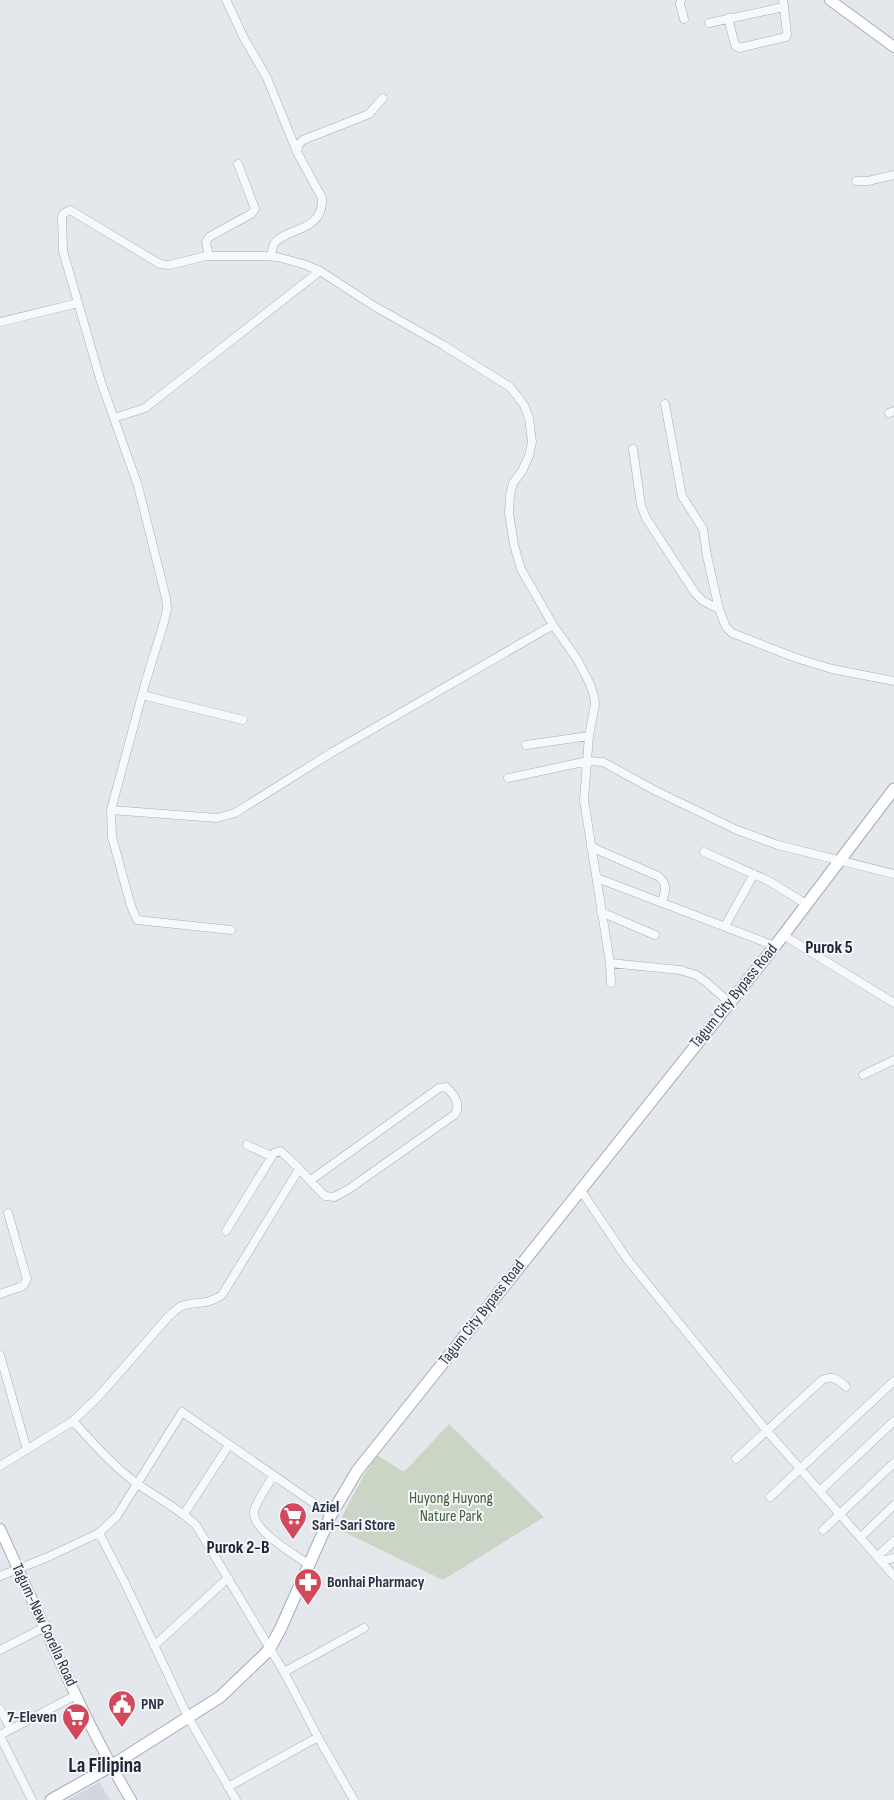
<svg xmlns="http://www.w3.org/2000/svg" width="894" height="1800" viewBox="0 0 894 1800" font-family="'Sofia Sans Condensed',sans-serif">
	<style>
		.built { fill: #d2d6de }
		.green { fill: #c9d6c5 }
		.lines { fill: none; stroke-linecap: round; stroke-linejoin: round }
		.street-casing { stroke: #a9aeb7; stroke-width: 9 }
		.secondary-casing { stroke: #a9aeb7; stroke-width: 12 }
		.primary-casing { stroke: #a3abb8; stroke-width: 13 }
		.street { stroke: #f7f8fa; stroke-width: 8 }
		.secondary { stroke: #fff; stroke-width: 10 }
		.primary { stroke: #fff; stroke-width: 11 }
		.labels { text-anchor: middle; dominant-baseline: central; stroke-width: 4; stroke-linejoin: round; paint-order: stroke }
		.street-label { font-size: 16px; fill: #2b3445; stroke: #f4f6f9 }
		.park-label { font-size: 16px; fill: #3f6138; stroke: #f4f6f9 }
		.poi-label { font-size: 16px; font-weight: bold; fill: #2b3445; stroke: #f4f6f9; text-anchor: start }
		.neighbourhood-label { font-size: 18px; font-weight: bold; fill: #1d2536; stroke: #f4f6f9 }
		.district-label { font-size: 21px; font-weight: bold; fill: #1d2536; stroke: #f4f6f9 }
	</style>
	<rect width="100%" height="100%" fill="#e4e7ec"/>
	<path class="built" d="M99 1782 110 1800H68Z"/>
	<path class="green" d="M449 1424 544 1517 443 1580 336 1528 364 1475 377 1455 404 1472Z"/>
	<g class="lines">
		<g class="street-casing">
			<path id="street" d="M226 0 244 38 267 78 297 152 322 198C324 233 283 228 274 244 272 248 272 252 271 256
				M681 0 680 4 684 19
				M728 18 735 45 739 48 786 37 787 34 784 7
				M709 23 784 7 783 0
				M297 152 299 144 303 140 369 114 383 98
				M856 181H868L894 175
				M209 256 206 242 209 237 251 214 255 209 238 164
				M0 322 78 303
				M665 404 682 496 703 529 707 556 719 609
				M889 413 894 411
				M114 418 145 408 320 271
				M633 449 641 505 646 518 695 593 703 601 719 609 726 627 732 633 796 658 832 669 894 681
				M142 695 243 720
				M526 745 589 736
				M508 778 588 761 603 762 656 791 737 830 778 845 894 874
				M111 810 217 818 235 813 331 753 553 625
				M591 847 658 876C668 884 666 890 662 901
				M704 852 769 881 806 904
				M597 878 775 946
				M601 912 655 935
				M725 926 754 874
				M231 930 137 920 131 906 112 837 111 810 145 684 164 622 167 609 166 598 138 486 101 382 63 251 62 217 63 214 70 210 160 264 169 265 206 256H264L277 257 303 264 320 271 374 306 443 345 510 387 524 405 529 418 532 442 529 456 522 471 513 483 510 495 509 513 514 545 521 569 553 625 577 659 590 684 594 696 595 704 589 736 584 800 610 963 611 983
				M783 935 894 1003
				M610 963 680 970 696 975 706 982 729 1002
				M863 1075 894 1060
				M247 1145 271 1156
				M580 1189 627 1259 767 1431 894 1576
				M226 1231 274 1153 280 1151C297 1164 310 1182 325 1196L334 1197 349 1189 454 1115C462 1106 454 1094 446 1087L439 1088 311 1180
				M0 1294 23 1286 27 1279 8 1213
				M0 1355 27 1450
				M73 1421C93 1443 112 1465 136 1483 156 1497 178 1508 196 1525L284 1672 320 1741 354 1800
				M736 1459 822 1380C832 1375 838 1379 846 1387
				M0 1466 73 1421 98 1397 169 1316C173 1313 177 1308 182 1306 197 1300 204 1307 222 1295L299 1169
				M273 1476C268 1485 256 1502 254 1511 252 1531 294 1554 308 1564
				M820 1491 894 1421
				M770 1497 894 1381
				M184 1514 229 1445
				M823 1530 894 1463
				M99 1533 125 1583 188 1717 236 1800
				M861 1537 894 1505
				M878 1556 894 1541
				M882 1561 894 1558
				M0 1576 48 1557 99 1533 117 1516 182 1412 331 1515
				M154 1646 228 1578
				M0 1650 45 1627
				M284 1672 364 1628
				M0 1709 11 1729
				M0 1735 76 1695
				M0 1736 32 1800
				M228 1787 318 1737"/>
		</g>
		<g class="secondary-casing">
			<path id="secondary" d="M830 0 894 47
				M0 1529C42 1620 80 1714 131 1800"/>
		</g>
		<g class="primary-casing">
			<path id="primary" d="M51 1800 111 1766 220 1697 265 1654 270 1648 280 1630 331 1515 357 1471 775 946 894 789"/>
		</g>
		<use href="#street" class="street"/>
		<use href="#secondary" class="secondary"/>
		<use href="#primary" class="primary"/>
	</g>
	<defs>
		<g id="supermarket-pin" transform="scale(1.4375)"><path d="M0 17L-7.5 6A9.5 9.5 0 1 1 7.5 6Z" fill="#d1495b" stroke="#f4f6f9"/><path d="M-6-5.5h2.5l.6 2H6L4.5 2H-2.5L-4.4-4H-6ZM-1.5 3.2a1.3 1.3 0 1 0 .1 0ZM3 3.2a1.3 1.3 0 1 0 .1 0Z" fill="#fff"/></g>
		<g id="pharmacy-pin" transform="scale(1.4375)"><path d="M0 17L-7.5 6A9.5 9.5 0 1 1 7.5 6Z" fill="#d1495b" stroke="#f4f6f9"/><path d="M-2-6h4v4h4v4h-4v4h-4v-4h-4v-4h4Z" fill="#fff"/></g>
		<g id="civic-pin" transform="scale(1.4375)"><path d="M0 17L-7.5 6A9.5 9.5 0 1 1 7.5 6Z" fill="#d1495b" stroke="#f4f6f9"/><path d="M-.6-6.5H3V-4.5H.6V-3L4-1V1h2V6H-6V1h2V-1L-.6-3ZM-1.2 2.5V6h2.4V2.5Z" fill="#fff"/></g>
	</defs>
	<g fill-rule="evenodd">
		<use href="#supermarket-pin" x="293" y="1516"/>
		<use href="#pharmacy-pin" x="308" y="1582"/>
		<use href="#civic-pin" x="122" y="1704"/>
		<use href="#supermarket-pin" x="76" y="1717"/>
	</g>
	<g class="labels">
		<g class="street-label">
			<text transform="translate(734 996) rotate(-51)">Tagum City Bypass Road</text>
			<text transform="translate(482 1313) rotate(-52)">Tagum City Bypass Road</text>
			<text transform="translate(44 1625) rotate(65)">Tagum-New Corella Road</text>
		</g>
		<g class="park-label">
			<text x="451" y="1498">Huyong Huyong<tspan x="451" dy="18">Nature Park</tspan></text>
		</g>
		<g class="poi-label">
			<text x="312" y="1507">Aziel<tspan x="312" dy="18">Sari-Sari Store</tspan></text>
			<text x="327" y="1582">Bonhai Pharmacy</text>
			<text x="141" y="1704">PNP</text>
			<text x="57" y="1717" text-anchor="end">7-Eleven</text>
		</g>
		<g class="neighbourhood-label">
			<text x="829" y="947">Purok 5</text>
			<text x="238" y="1547">Purok 2-B</text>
		</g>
		<g class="district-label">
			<text x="105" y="1765">La Filipina</text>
		</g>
	</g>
</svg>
